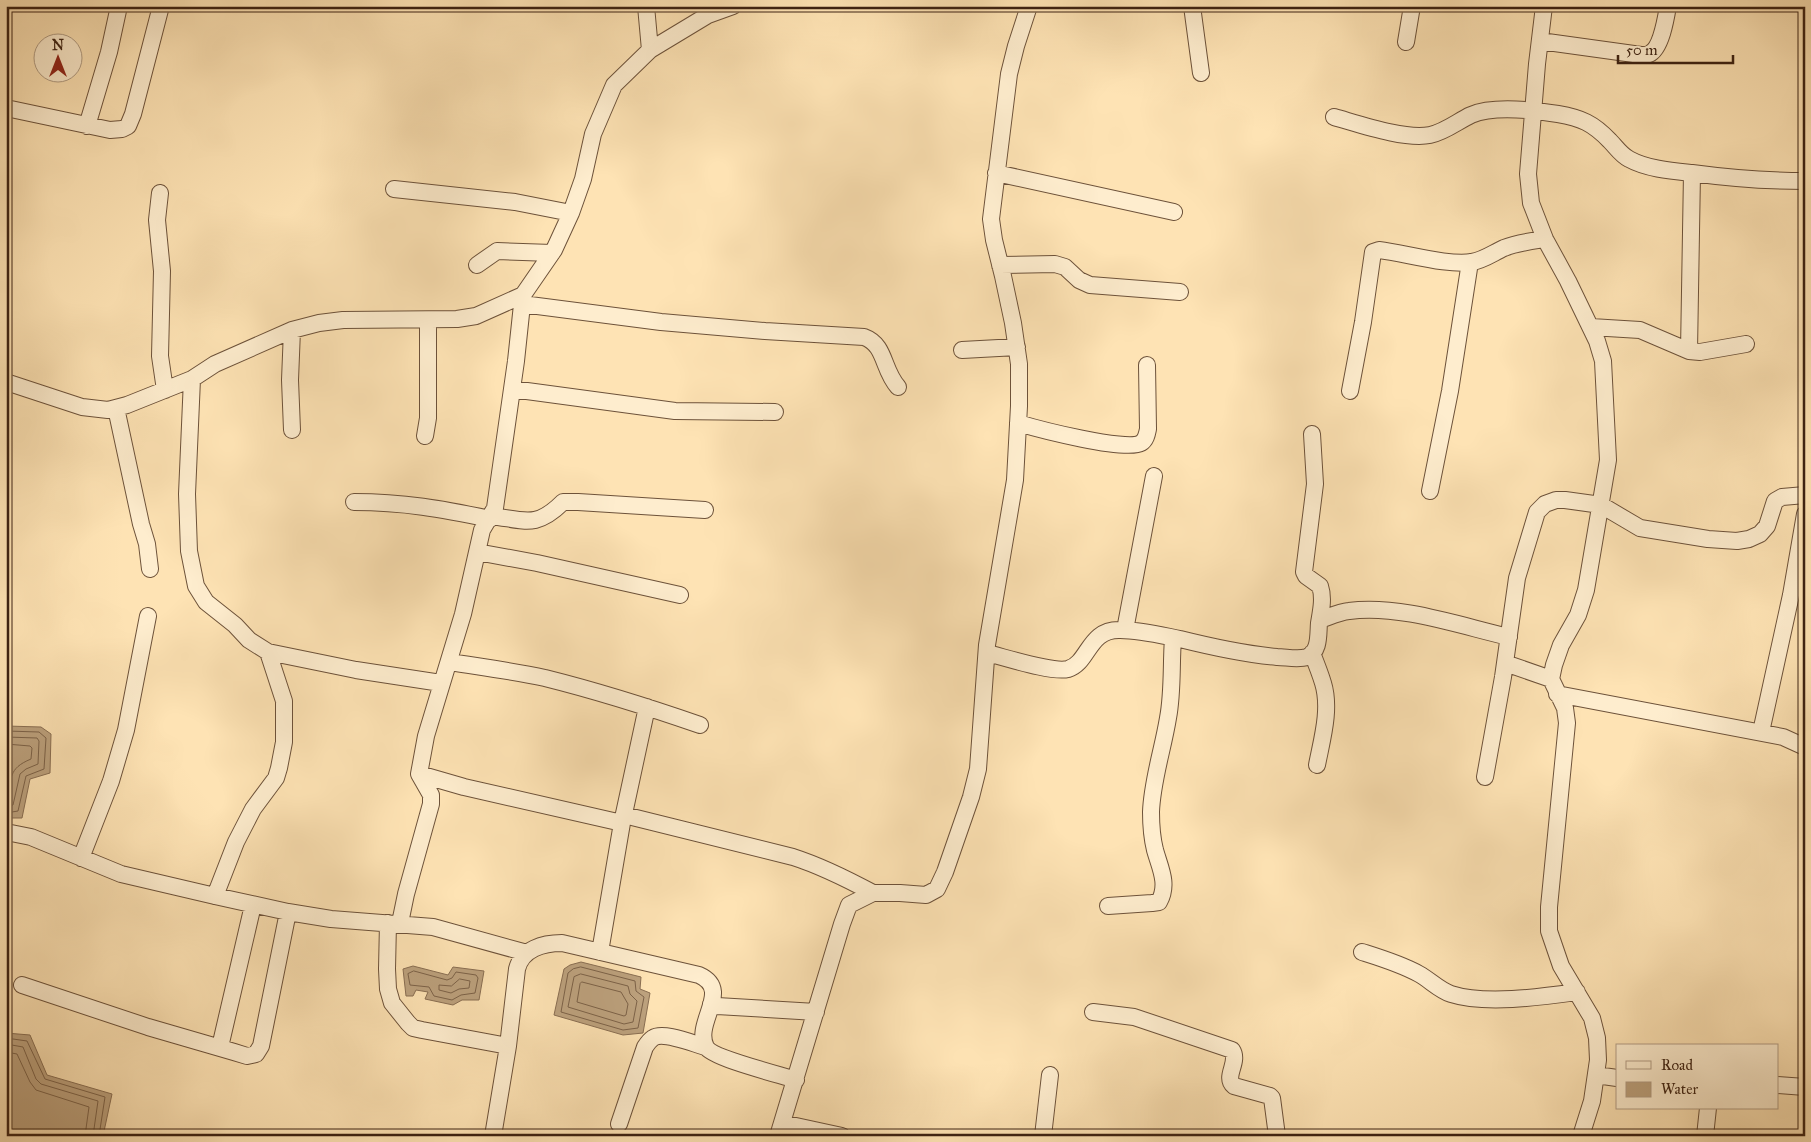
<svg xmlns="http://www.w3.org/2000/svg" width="1811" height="1142" viewBox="0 0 1811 1142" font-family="'IM FELL Great Primer',serif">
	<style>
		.water { fill: #bca17d; stroke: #896e52 }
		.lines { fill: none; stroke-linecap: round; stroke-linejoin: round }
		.shore { stroke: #7c6248; stroke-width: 1 }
		.minor-casing { stroke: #6d523a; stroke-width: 18 }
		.minor { stroke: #feedce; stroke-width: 16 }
	</style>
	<rect width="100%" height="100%" fill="#fee3b4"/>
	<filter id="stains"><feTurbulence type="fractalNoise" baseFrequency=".004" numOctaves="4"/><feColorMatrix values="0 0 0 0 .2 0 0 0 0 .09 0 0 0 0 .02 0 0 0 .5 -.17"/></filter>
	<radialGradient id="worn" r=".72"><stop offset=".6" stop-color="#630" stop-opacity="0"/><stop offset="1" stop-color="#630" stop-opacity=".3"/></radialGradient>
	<path class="water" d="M6 726 41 727 51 734 50 773 30 779 22 818H6Z
		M581 962 641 977 640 989 650 993 643 1033 623 1035 554 1015 564 969 570 965Z
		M413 966 448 975 453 967 484 971 479 1000H462L453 1005 425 999 428 992 416 990 413 996H406L403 969Z
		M6 1033 30 1035 47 1075 112 1094 103 1136H6Z"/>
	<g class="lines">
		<path class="shore" d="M6 731 39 732 46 738 44 769 26 776 18 811 6 813
			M6 737 37 738 39 741 38 764 26 769 20 774 13 805 6 807
			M6 744 30 746 32 748 31 759C7 769 13 778 6 799
			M581 967 635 981 636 991 644 997 638 1028 623 1030 561 1012 568 973 573 969Z
			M414 971 447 980 452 978 456 972 476 975 478 978 475 993 461 995 452 1000 434 996 429 987 410 985 408 974Z
			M581 974 628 986 630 994 637 1001 633 1022 624 1024 568 1007 574 977Z
			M460 979 470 981 469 988 459 989 451 993 439 990V985L451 986Z
			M582 982 621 992 628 1004 626 1015 624 1016 577 1002 580 984Z
			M6 1038 27 1041 45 1079 105 1097 99 1136
			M6 1044 23 1047 36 1079 41 1084 98 1101 93 1136
			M6 1052 17 1054 30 1082 36 1090 89 1107 85 1136"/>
		<g class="minor-casing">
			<path id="minor" d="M646 6 650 50
				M1192 6 1201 73
				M1544 6 1537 64 1528 174 1531 203 1545 239 1568 281 1597 341 1603 361 1608 460 1586 590 1578 615 1561 645 1554 665 1551 679 1565 708 1567 723 1549 907V931L1561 966 1592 1018 1597 1038 1598 1060 1592 1101 1581 1136
				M1540 41 1641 55C1644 55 1647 55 1649 54 1661 49 1666 18 1668 6
				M1406 42 1412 6
				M6 108 110 130 122 129 128 126 133 114 161 6
				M1334 117C1359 124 1405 140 1430 135 1445 132 1458 121 1471 115 1494 105 1533 110 1558 114 1581 118 1593 123 1610 141 1616 147 1621 155 1629 159 1647 169 1672 171 1692 173 1729 178 1767 181 1805 181
				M87 126 109 52 119 6
				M996 173 1174 212
				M394 189 515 202 571 213
				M160 193 157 220 162 271 160 356 165 390
				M477 265 497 251 552 253
				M1000 265 1055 264 1065 267 1079 280 1090 285 1180 292
				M522 304 661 322 765 331 864 337C886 345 882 369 898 387
				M1591 327 1640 330 1689 351 1700 352 1746 344
				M292 330 290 380 292 430
				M962 350 1017 347
				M1689 351 1692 173
				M192 379 187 494 189 551 196 586 206 602 235 625 249 640 268 652 356 670 441 683
				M6 382 82 407 108 410 127 405 192 379 215 364 292 330 319 323 343 320 457 319 476 316 523 295 554 250 571 213 583 179 593 134 614 85 650 50 708 15 733 6
				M512 389 675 411 775 412
				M1350 391 1363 322 1373 252 1379 250C1405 253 1448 266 1472 262 1484 260 1493 253 1504 248 1516 243 1532 241 1545 239
				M116 408 141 524 147 544 150 569
				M1018 423C1038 429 1126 452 1141 443 1146 440 1147 434 1148 429L1147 365
				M425 436 428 418V320
				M1430 491 1450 391 1470 262
				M354 502C404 502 442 509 490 519
				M491 516C525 520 536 529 563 502H578L705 510
				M477 552 537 563 680 595
				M1320 620C1329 617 1339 612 1349 611 1398 604 1461 626 1509 637
				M1125 630 1154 476
				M987 653C1004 657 1052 673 1068 669 1089 663 1088 629 1120 630 1140 630 1160 635 1180 639 1212 647 1244 654 1277 657 1286 657 1298 660 1307 657 1320 652 1318 634 1319 623 1321 611 1324 598 1320 586L1306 576 1304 572 1315 484 1312 434
				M1312 653C1316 663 1320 673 1323 683 1331 709 1322 739 1317 765
				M450 662C481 667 513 671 545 678 597 691 648 707 700 725
				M1505 663 1551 679
				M1557 694 1783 737 1805 747
				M1761 732 1791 595 1805 514
				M419 774 464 787 622 823
				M1485 777 1503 677 1517 578 1537 512 1545 504 1556 500H1565L1601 505 1640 528 1708 539 1737 541 1749 539 1760 534 1767 526 1775 501 1782 497 1805 495
				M624 815 793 857C821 866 847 879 873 893
				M6 832 31 837 121 874 215 896 288 912 331 919 433 927 527 953
				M81 858 111 781 126 730 148 616
				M215 896 236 842 253 809 276 778 279 768 284 742V701L268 652
				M1108 906 1152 903 1159 902C1169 884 1160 868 1155 850 1152 838 1151 824 1151 812 1152 781 1163 749 1168 718 1173 692 1171 664 1173 638
				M388 923 387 969 388 989 392 1003 408 1023 413 1028 422 1030 508 1046
				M400 923 406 894 431 804V795L419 774 426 736 463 614 482 530 495 508 516 361 523 295
				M600 952 622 823 647 707
				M1362 952C1381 958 1401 964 1419 974 1430 980 1439 990 1451 994 1485 1005 1541 997 1577 992
				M22 985 148 1027 234 1052 247 1056 256 1054 261 1046 288 912
				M711 1004 717 1006 816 1012
				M1093 1012 1134 1017 1232 1050C1240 1062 1223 1077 1234 1086L1270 1096 1272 1098 1277 1136
				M220 1047 253 905
				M1596 1075 1617 1078
				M1777 1085 1805 1087
				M782 1123 842 1136
				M619 1124 645 1047C647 1044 650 1040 653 1038 663 1031 694 1044 706 1047
				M493 1136 508 1046 517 969C522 949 543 943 562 943L699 975C733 990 693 1023 706 1047 712 1058 781 1075 796 1080
				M778 1136 842 924 849 905 873 893H900L926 895 937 889 945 872 971 797 978 769 987 645 1015 480 1019 406V364L1013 323 1003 276 994 240 991 219 1009 74 1016 46 1029 6
				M1043 1136 1050 1075
				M1705 1136 1708 1108"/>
		</g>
		<use href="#minor" class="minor"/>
	</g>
	<rect width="1811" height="1142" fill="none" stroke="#fee3b4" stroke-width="25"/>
	<rect x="8" y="8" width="1796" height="1127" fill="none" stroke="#3d2212" stroke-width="2.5"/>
	<rect x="12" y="12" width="1786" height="1117" fill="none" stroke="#3d2212"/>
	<rect x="1616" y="1044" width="162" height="65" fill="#feedce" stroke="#b19c83"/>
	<rect x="1626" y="1061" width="25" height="8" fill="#feedce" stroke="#b19c83"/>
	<text x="1661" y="1070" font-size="15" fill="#3d2212">Road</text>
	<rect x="1626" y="1082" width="25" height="15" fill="#bca17d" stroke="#b19c83"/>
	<text x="1661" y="1094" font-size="15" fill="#3d2212">Water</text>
	<g transform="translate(58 58)"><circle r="24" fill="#feedce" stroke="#b19c83"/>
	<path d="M0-4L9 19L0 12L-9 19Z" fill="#8f2418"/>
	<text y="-8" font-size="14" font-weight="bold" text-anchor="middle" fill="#3d2212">N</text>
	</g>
	<path d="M1618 55v8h115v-8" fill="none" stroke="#3d2212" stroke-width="2.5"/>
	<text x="1626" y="55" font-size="15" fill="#3d2212" stroke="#feedce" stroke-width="4" paint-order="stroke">50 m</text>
	<rect width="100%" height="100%" filter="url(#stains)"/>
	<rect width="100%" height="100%" fill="url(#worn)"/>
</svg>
